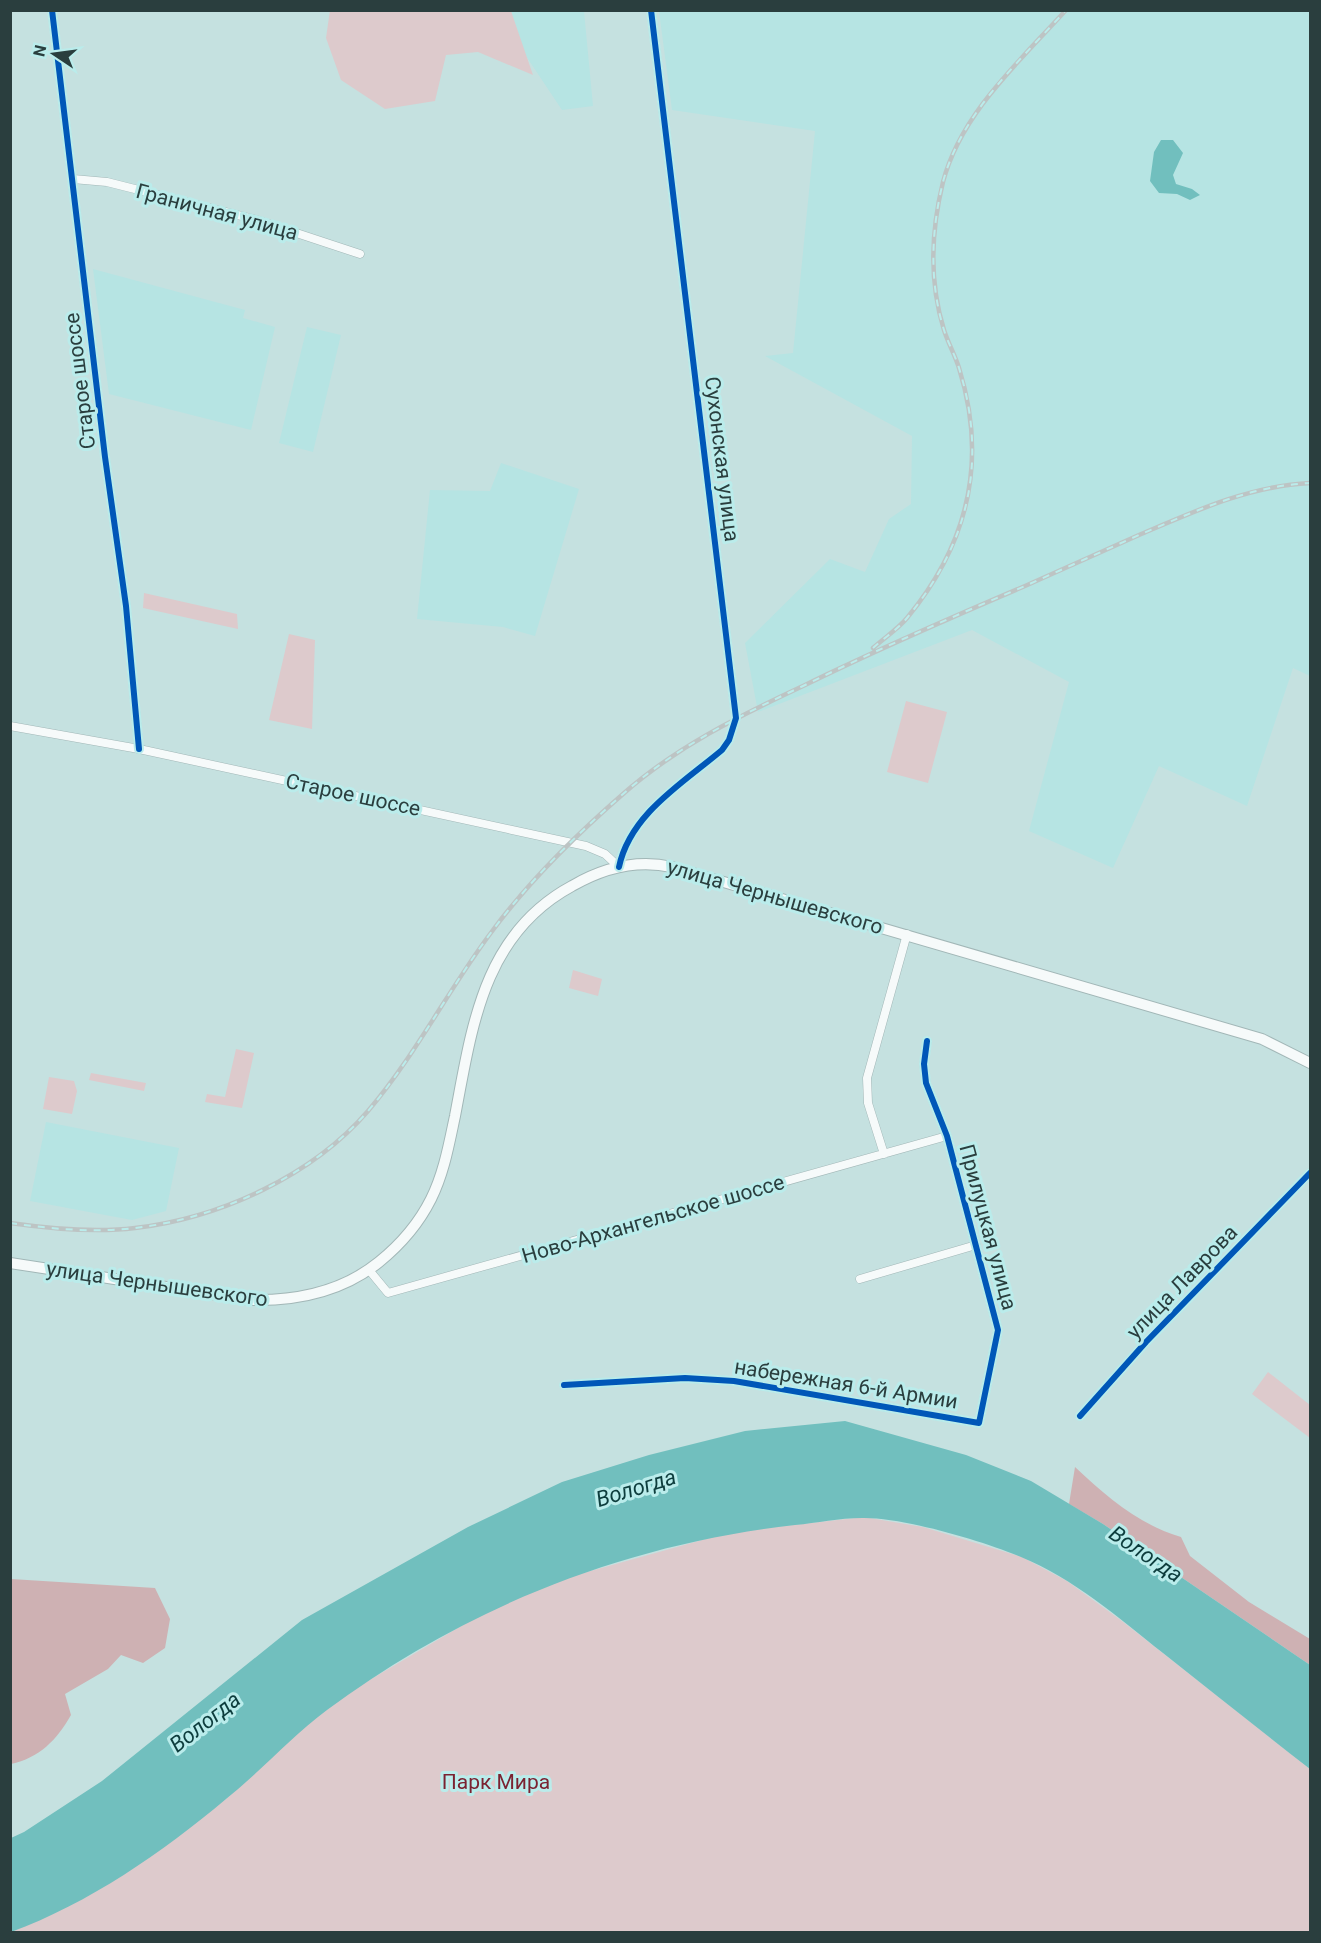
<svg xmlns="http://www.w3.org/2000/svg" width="1321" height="1943" viewBox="0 0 1321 1943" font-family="Roboto,sans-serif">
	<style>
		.built { fill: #b6e4e3 }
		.green { fill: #ddcacc }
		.forest { fill: #ceb1b3 }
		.water { fill: #71bfbe }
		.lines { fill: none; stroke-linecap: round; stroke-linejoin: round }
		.street-casing { stroke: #a2b7b7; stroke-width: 9 }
		.secondary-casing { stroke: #a2b7b7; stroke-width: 12 }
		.street { stroke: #f6fafa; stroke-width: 8 }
		.secondary { stroke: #f6fafa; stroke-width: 10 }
		.rail-casing { stroke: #bdc4c4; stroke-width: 4.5 }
		.rail { stroke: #baeceb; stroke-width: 2; stroke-dasharray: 7; stroke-linecap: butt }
		.cycleway-casing { stroke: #baeceb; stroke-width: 10 }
		.cycleway { stroke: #0057b8; stroke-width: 6 }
		.labels { text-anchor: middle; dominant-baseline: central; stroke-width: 6; stroke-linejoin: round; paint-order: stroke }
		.street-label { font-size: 21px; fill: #2a3e3e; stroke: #baeceb }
		.park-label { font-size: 21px; fill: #7b2231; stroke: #baeceb }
		.water-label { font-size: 22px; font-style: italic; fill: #0d3d3d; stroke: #baeceb }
	</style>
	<rect width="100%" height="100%" fill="#c5e1e0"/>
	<path class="built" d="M511 11H584L593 106 562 110 524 53Z
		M659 11H1310V676L1293 668 1247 806 1159 766 1113 868 1029 831 1069 682 972 630 758 712 745 643 830 559 865 572 889 519 911 504 912 436 765 356 793 353 815 131 672 110Z
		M93 269 245 310 243 318 275 327 251 430 109 394Z
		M307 327 341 335 313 452 279 443Z
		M501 463 579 489 535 636 503 627 417 619 430 490 490 491Z
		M46 1122 179 1148 166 1211 132 1220 30 1201Z"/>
	<path class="green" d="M330 10 511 11 533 75 478 52 446 55 435 101 385 109 341 80 326 38Z
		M144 593 237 614 238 629 143 608Z
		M289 634 315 640 312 729 269 720Z
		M906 701 947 712 928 783 887 772Z
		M573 970 602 979 598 996 569 988Z
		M236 1049 254 1053 242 1108 205 1102 207 1094 225 1097Z
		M91 1073 146 1083 144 1091 89 1080Z
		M49 1077 74 1081 77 1091 72 1114 43 1109Z
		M1268 1372 1310 1405V1438L1252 1394Z
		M864 1517 923 1527 1022 1557 1067 1581 1122 1621 1310 1769V1932H12L92 1893 147 1858 226 1799 309 1723 356 1688 485 1612 558 1580 731 1532Z"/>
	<path class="forest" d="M1075 1467C1108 1498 1138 1524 1181 1537L1190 1556 1249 1602 1310 1639V1665L1103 1524 1069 1504Z
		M11 1579 155 1588 170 1619 165 1648 143 1663 121 1655 108 1669 65 1694 71 1715C57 1740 39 1758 11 1764Z"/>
	<path class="water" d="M1161 140H1173L1183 153 1173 175 1176 184 1192 189 1200 195 1190 200 1177 194 1159 193 1150 181 1154 152Z
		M845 1421 966 1455 1031 1481 1103 1524 1310 1665V1769C1261 1731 1212 1692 1163 1653 1119 1618 1073 1578 1021 1557 983 1541 902 1517 862 1518 839 1518 817 1523 795 1525 625 1544 464 1608 327 1710 291 1737 261 1771 226 1799 163 1852 88 1904 11 1932V1838L24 1832 102 1781 302 1620 468 1527 562 1482 649 1455 745 1431Z"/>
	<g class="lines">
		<g class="street-casing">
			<path id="street" d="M52 10 105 457 126 606 139 749
				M73 179 107 182 257 220 360 254
				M10 726 139 749 586 846 605 854 619 867
				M619 867C630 814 683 783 722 750L729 740 736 718 651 10
				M884 1154 868 1103 867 1078 907 934
				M369 1270 388 1293 947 1136
				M860 1279 976 1245
				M564 1385 685 1378 734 1381 979 1423 998 1330 947 1136 926 1083 924 1064 927 1041
				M1080 1416 1146 1342 1310 1173"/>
		</g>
		<g class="secondary-casing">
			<path id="secondary" d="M10 1263 251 1300C298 1301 342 1292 379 1262 400 1245 419 1223 431 1199 444 1173 449 1144 455 1116 472 1027 483 934 572 886 603 868 636 859 672 867L1262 1039 1310 1063"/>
		</g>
		<use href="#street" class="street"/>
		<use href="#secondary" class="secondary"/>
		<g class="rail-casing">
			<path id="rail" d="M873 648C884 638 898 629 907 618 969 543 988 461 959 368 955 355 948 343 944 330 929 282 931 231 943 182 961 113 1020 61 1066 10
				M10 1223C52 1229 94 1233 135 1228 220 1218 312 1176 368 1111 416 1055 449 988 493 930 530 880 576 835 623 794 676 747 739 716 803 686 876 650 950 618 1025 586 1063 569 1101 552 1139 535 1195 511 1249 486 1310 483"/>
		</g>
		<use href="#rail" class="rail"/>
		<g class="cycleway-casing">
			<path id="cycleway" d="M52 10 105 457 126 606 139 749
				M619 867C630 814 683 783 722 750L729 740 736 718 651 10
				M564 1385 685 1378 734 1381 979 1423 998 1330 947 1136 926 1083 924 1064 927 1041
				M1080 1416 1146 1342 1310 1173"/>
		</g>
		<use href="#cycleway" class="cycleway"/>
	</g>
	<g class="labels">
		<g class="street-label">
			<text transform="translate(217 212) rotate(15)">Граничная улица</text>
			<text transform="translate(80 381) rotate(-97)">Старое шоссе</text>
			<text transform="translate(722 459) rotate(83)">Сухонская улица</text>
			<text transform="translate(353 795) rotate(12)">Старое шоссе</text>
			<text transform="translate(775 897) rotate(16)">улица Чернышевского</text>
			<text transform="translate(653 1219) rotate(-16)">Ново-Архангельское шоссе</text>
			<text transform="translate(988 1227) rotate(75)">Прилуцкая улица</text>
			<text transform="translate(1182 1282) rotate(-46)">улица Лаврова</text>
			<text transform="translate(157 1284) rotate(8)">улица Чернышевского</text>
			<text transform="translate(846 1384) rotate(9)">набережная 6-й Армии</text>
		</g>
		<g class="park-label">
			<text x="496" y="1782">Парк Мира</text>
		</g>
		<g class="water-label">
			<text transform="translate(636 1488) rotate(-17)">Вологда</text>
			<text transform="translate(1146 1554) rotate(34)">Вологда</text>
			<text transform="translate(205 1722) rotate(-38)">Вологда</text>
		</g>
	</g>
	<rect width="1321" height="1943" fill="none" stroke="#2a3e3e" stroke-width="24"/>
	<g transform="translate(54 54) rotate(283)" stroke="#baeceb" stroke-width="4.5" paint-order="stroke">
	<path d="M0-4.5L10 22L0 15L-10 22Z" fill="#2a3e3e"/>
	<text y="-9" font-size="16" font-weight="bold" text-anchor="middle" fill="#2a3e3e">N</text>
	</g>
</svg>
